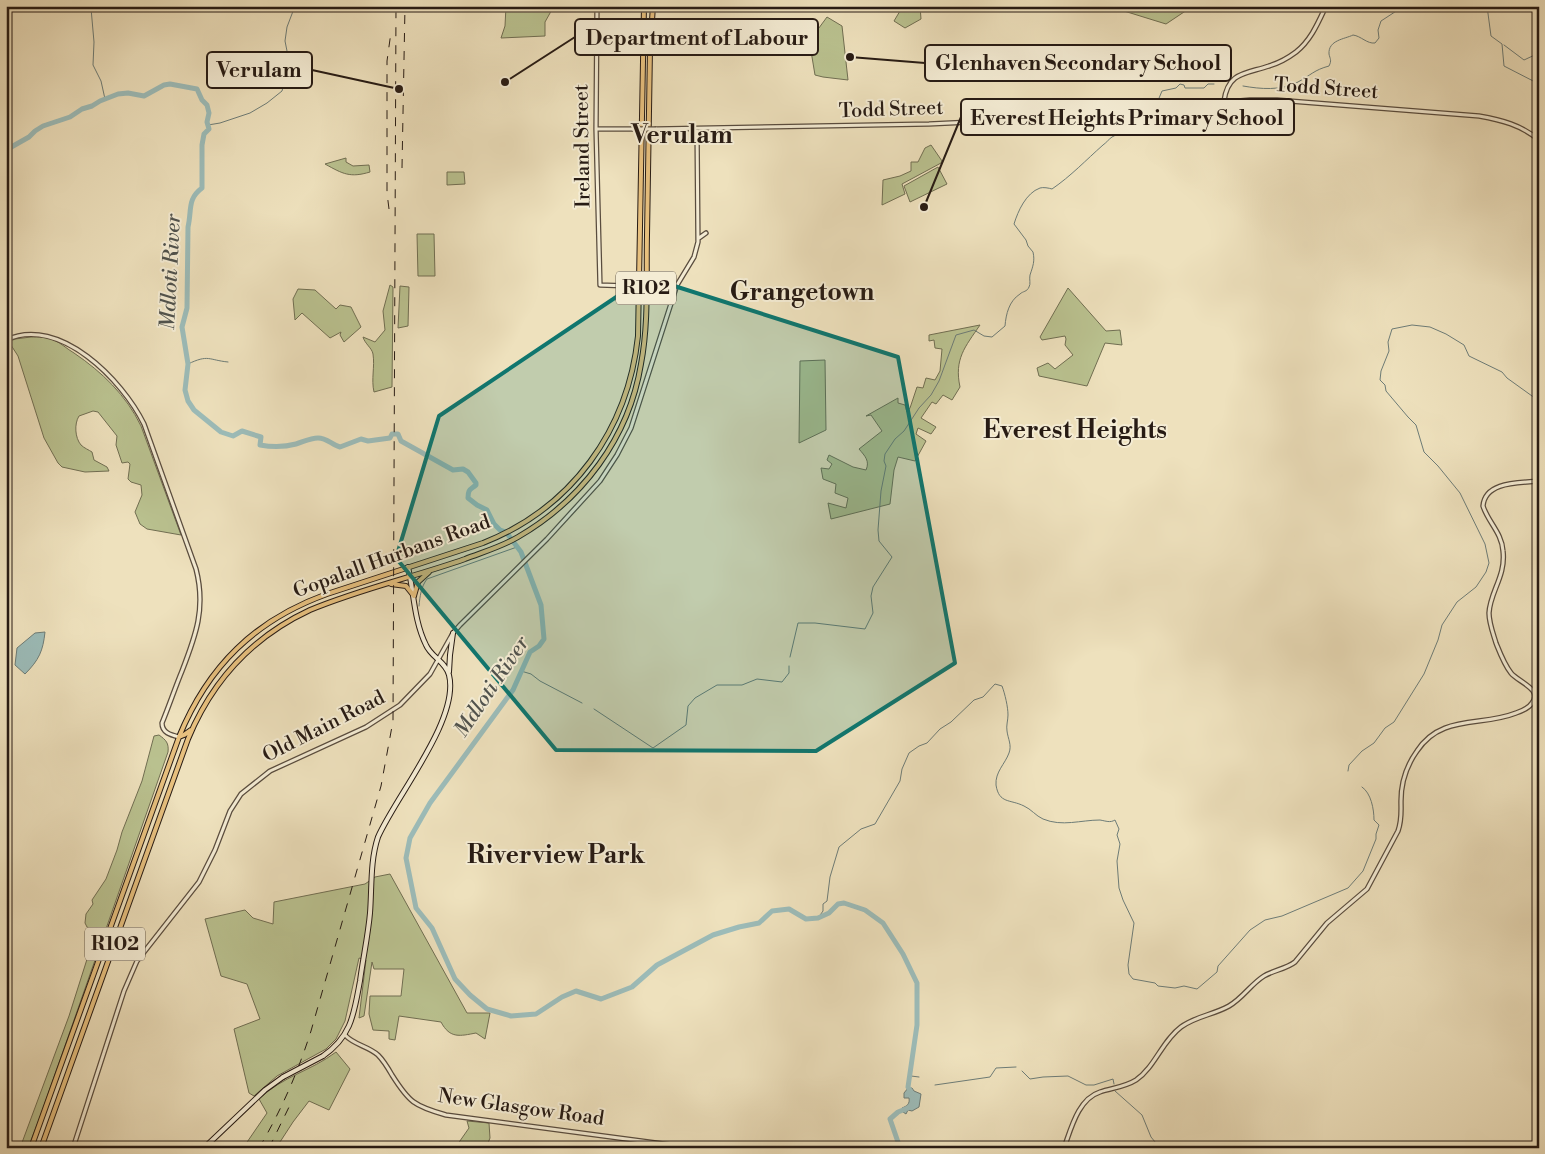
<svg xmlns="http://www.w3.org/2000/svg" width="1545" height="1154" viewBox="0 0 1545 1154" font-family="'Libre Bodoni',serif">
	<style>
		.green { fill: #bac290; stroke: #706e52 }
		.water { fill: #9cbcb9; stroke: #6d7c77 }
		.lines { fill: none; stroke-linecap: round; stroke-linejoin: round }
		.stream { stroke: #6d7c77; stroke-width: 1 }
		.river { stroke: #9cbcb9; stroke-width: 5 }
		.tertiary-casing { stroke: #594c3e; stroke-width: 5.5 }
		.secondary-casing { stroke: #271b14; stroke-width: 6 }
		.primary-casing { stroke: #271b14; stroke-width: 6 }
		.tertiary { stroke: #f4ecd4; stroke-width: 3 }
		.secondary { stroke: #f4ecd4; stroke-width: 4 }
		.primary { stroke: #e7c07e; stroke-width: 4 }
		.rail { stroke: #271b14; stroke-width: 1; stroke-dasharray: 9 9; stroke-linecap: butt }
		.tertiary-bridge-casing { stroke: #594c3e; stroke-width: 5.5; stroke-linecap: butt }
		.secondary-bridge-casing { stroke: #271b14; stroke-width: 6; stroke-linecap: butt }
		.tertiary-bridge { stroke: #f4ecd4; stroke-width: 3 }
		.secondary-bridge { stroke: #f4ecd4; stroke-width: 4 }
		.marked { fill: #0f766e; fill-opacity: 0.2; stroke: #0f766e; stroke-width: 4; stroke-linejoin: round }
		.labels { text-anchor: middle; dominant-baseline: central; stroke-width: 4; stroke-linejoin: round; paint-order: stroke }
		.shield { fill: #f4ecd4; stroke: #645a4e; stroke-width: 1 }
		.shield-label { font-size: 19px; font-weight: bold; fill: #271b14 }
		.street-label { font-size: 20px; fill: #271b14; stroke: #f4ecd4 }
		.water-label { font-size: 21px; font-style: italic; fill: #50534e; stroke: #f4ecd4 }
		.district-label { font-size: 25px; font-weight: bold; fill: #271b14; stroke: #f4ecd4 }
		.leader { fill: none; stroke: #271b14; stroke-width: 2 }
		.callout-dot { fill: #271b14; stroke: #f4ecd4; stroke-width: 2 }
		.callout { fill: #f4ecd4; stroke: #271b14; stroke-width: 2 }
		.callout-label { font-size: 21px; text-anchor: middle; font-weight: bold; fill: #271b14 }
	</style>
	<rect width="100%" height="100%" fill="#eee1bd"/>
	<filter id="stains"><feTurbulence type="fractalNoise" baseFrequency=".004" numOctaves="4"/><feColorMatrix values="0 0 0 0 .2 0 0 0 0 .09 0 0 0 0 .02 0 0 0 .5 -.17"/></filter>
	<radialGradient id="worn" r=".72"><stop offset=".6" stop-color="#630" stop-opacity="0"/><stop offset="1" stop-color="#630" stop-opacity=".3"/></radialGradient>
	<path class="green" d="M506 6H554L545 22V36L501 38 505 26Z
		M903 6H920L921 19 905 28 894 21Z
		M1118 6H1193L1166 24 1124 11Z
		M827 17 842 26 848 80 823 77 815 75 810 45 813 36Z
		M931 145 942 161 941 163 902 184 905 194 882 205 883 180 900 176 911 171V162H918L925 148Z
		M346 158V162L353 166 369 165 370 172C350 178 343 174 325 164Z
		M938 167 947 184 910 202 904 186Z
		M447 172H464L465 184 447 185Z
		M417 234H434L435 276H418Z
		M390 285 393 287 392 387 374 392C371 379 375 367 373 354 372 348 365 344 363 337L375 342 385 330 383 311Z
		M400 286 409 287 408 326 398 328Z
		M1068 288 1106 331 1120 330 1122 345 1105 343 1087 386 1039 376 1037 368 1048 363 1055 369 1073 355 1065 345 1066 339 1065 336 1042 340 1040 337Z
		M298 289 315 290 336 309 340 305 351 307 361 327 344 342 340 335 341 332 330 338 302 313 295 320 293 299Z
		M980 325C965 347 954 359 960 387L952 400 943 395 936 404 932 402 921 418 936 427 931 434 918 428 916 434 926 441 915 461 898 457 894 470 890 504 831 519 828 503 846 508 848 498 835 493 836 484 823 479 821 468 829 469 832 464 827 460 829 455 853 467 866 470C870 461 865 456 859 449L882 431 871 415 866 416 898 398V403L905 405 907 412 910 408 917 387 923 388 926 378 935 380 940 371 942 349 935 348 934 340 929 341V335Z
		M31 337C38 337 47 337 54 340 61 343 67 349 74 353 102 372 126 395 141 426L181 535 147 529 140 524 135 512 142 495 141 485 131 482 128 479 130 464 128 462 122 463 116 445 117 436 98 412 93 411 79 416C74 424 75 438 81 445 84 448 89 450 92 452L94 460 107 467 109 471 85 472 62 467 58 463 44 438 18 356 9 342 15 339Z
		M825 360 826 430 799 443 800 361Z
		M159 735C166 740 169 743 168 752L40 1117 28 1148H20L69 1016 95 934 94 931 87 927 85 923 86 914 93 904 92 900 106 879 117 850 122 832 142 781 154 736Z
		M390 874 467 1013H490L485 1039 476 1033C460 1036 450 1039 441 1022L399 1016 395 1040 389 1039V1031L373 1030 369 1014 370 996H401L404 969H374L372 962 364 1016 359 1018 366 960 359 958 345 1021 336 1039 326 1049 277 1076 254 1096 249 1093 234 1029 260 1019 247 984 221 976 205 919 245 910 253 918 273 924 274 902 365 884 375 877Z
		M336 1052 350 1069 329 1110 309 1101 293 1122 280 1142 267 1148H243L267 1113 259 1099C283 1076 311 1071 336 1052Z
		M467 1121 489 1123 490 1138 486 1148H455L469 1128Z"/>
	<path class="water" d="M45 632C43 651 39 660 25 674L15 665 17 648 35 633Z
		M908 1088H912L914 1091 921 1094 919 1107 912 1111 908 1110 906 1114 903 1112 902 1108C907 1106 910 1104 909 1098H904V1093Z"/>
	<g class="lines">
		<path class="stream" d="M1487 6 1491 36 1502 44 1504 66 1539 84
			M91 8 94 42 93 65 101 81 105 99
			M1504 45 1524 60 1539 53
			M1243 86C1260 89 1281 91 1298 82 1311 75 1314 70 1329 66 1332 60 1330 59 1329 54 1328 40 1345 39 1353 35 1361 36 1367 44 1375 43L1379 38 1378 30 1381 21 1404 6
			M1157 103 1162 91 1176 88 1180 84 1184 85 1185 88H1204L1208 84H1214
			M208 125 220 123 250 113 267 103 282 91 287 72 288 56 285 41 287 27 295 6
			M188 364C209 354 208 360 228 362
			M419 606C420 596 421 587 427 579L517 547
			M790 657 798 623H815L865 629 873 613 871 596 873 587 892 557 879 541 878 530 881 491 886 466 884 461 885 454 895 439 904 431 919 408 931 395 939 381 956 335 974 330 984 336 992 337 1005 326C1006 314 1009 301 1020 294 1023 291 1027 292 1029 287 1031 284 1029 279 1030 275 1033 266 1035 261 1033 252L1028 246 1026 240 1014 224C1018 211 1026 193 1040 188 1043 187 1049 188 1052 189 1071 176 1086 160 1103 145 1106 143 1109 139 1112 137 1123 130 1135 134 1146 130L1155 112
			M521 671 531 674 540 681 582 703
			M594 709 653 748 686 725 688 706 695 698 717 685H742L757 679 782 682 789 673V666
			M1348 771 1349 765 1362 751 1374 743 1385 728 1394 722 1424 674 1438 640 1442 625 1457 602 1476 587 1486 572 1489 563 1485 544 1460 493 1438 466 1424 452 1416 425 1408 417 1386 391 1385 385 1380 380 1381 371 1389 351 1388 342 1392 329 1412 325 1430 327 1446 334 1464 345 1469 356 1502 372 1507 378 1539 401
			M818 918 823 911V904L827 901 830 877 839 847 861 829 875 824 900 781 902 769 909 753 919 746 927 743 940 729 951 722 974 700 983 697 995 684 1002 686C1005 694 1008 707 1008 715 1008 720 1006 726 1007 731 1008 739 1012 745 1009 753 1005 764 995 772 996 785 999 804 1010 799 1024 806 1031 809 1036 816 1043 819 1062 827 1081 820 1100 820 1106 821 1110 823 1115 820L1119 829 1117 835 1120 844 1117 861 1119 888 1123 900 1134 923 1128 965 1129 974 1133 979 1155 983 1158 986 1175 988 1184 986 1197 989 1217 972 1218 966 1250 930 1265 920 1282 916 1348 888 1363 871 1376 839V834L1379 825 1374 820C1374 809 1371 793 1362 787
			M1022 1071 1030 1079 1043 1077 1068 1076 1086 1085H1094L1113 1079 1114 1084
			M911 1076 919 1077
			M935 1085 990 1077 996 1068 1016 1067
			M1115 1091 1142 1115 1151 1137 1160 1148"/>
		<path class="river" d="M6 150 29 137 35 131 43 126 70 117 82 109 92 106 100 101 118 94 128 93 144 96 164 85 170 84 197 89 202 100 207 105 209 113 207 122 209 129 204 134 202 145V188C187 199 192 210 188 227L187 308 182 327 188 364 185 390 188 401 194 410 221 432 233 436 242 431 261 437 260 445C271 447 285 447 296 444 303 442 310 438 318 438 327 438 332 445 340 447L361 439 368 441 390 438 392 434H398L401 441 453 470 463 469 468 472 476 483V485C470 490 468 489 468 498L477 505 487 510 494 524 500 530 506 532 521 552 541 605 544 639 539 646 530 652 513 690 430 803 410 838 406 858 416 908 432 928 455 979 470 995 487 1009 511 1016 536 1014 562 997 576 991 601 999 632 987 657 965 713 935 739 927 759 923 772 911 789 909 806 919 818 918 829 913 838 904 844 903 865 910 883 923 903 954 917 983V1025L908 1087 912 1094
			M898 1148 899 1145 890 1119 898 1112 908 1108"/>
		<g class="tertiary-casing">
			<path id="tertiary" d="M597 6 596 129 600 285 629 286
				M1224 101C1228 72 1245 74 1269 66 1279 63 1288 58 1296 52 1311 40 1318 23 1326 6
				M596 129H633
				M656 129 929 124 992 121 1250 100H1277L1479 116C1502 120 1521 125 1539 140
				M699 238 706 233
				M652 286 677 285
				M6 340C60 315 123 381 144 424L196 569C206 608 196 635 182 671 175 688 169 706 162 723 162 733 171 735 179 737
				M345 1035C354 1045 368 1046 378 1055 384 1061 388 1068 392 1075 409 1102 414 1106 446 1115L694 1148
				M73 1148 124 991 137 961 199 882 215 850 230 811 241 794 270 771 366 727 400 705 430 674 453 633 460 625 547 539 600 481 617 455 631 428 677 285 694 257 698 242 697 130
				M1064 1148C1071 1129 1078 1099 1100 1092 1112 1088 1125 1087 1136 1080 1155 1067 1162 1041 1181 1027 1196 1016 1213 1015 1229 1006 1243 998 1251 984 1264 976 1274 970 1286 969 1295 962L1327 923 1367 889 1398 831C1402 820 1401 812 1401 801 1401 783 1407 765 1417 751 1441 714 1481 727 1516 713 1522 711 1529 708 1532 703 1543 689 1518 682 1511 673 1504 664 1500 653 1496 643 1493 633 1489 623 1489 613 1490 592 1506 576 1503 551 1502 533 1488 522 1483 506 1485 481 1520 483 1539 481"/>
		</g>
		<g class="secondary-casing">
			<path id="secondary" d="M449 672 450 655 453 633
				M323 1056C352 1036 354 1013 360 981 363 958 368 936 370 913 372 887 370 861 378 837 396 796 460 719 449 675 446 662 431 657 426 645 414 621 414 593 408 567
				M204 1148 265 1090 283 1077"/>
		</g>
		<g class="primary-casing">
			<path id="primary" d="M391 584 406 586 414 596
				M414 596 418 582 429 572
				M179 737 184 735 191 730
				M31 1148 179 737C208 666 255 620 327 594L483 543C572 508 628 430 638 336L644 6
				M41 1148 188 739C212 681 252 637 310 610 360 589 414 577 465 559 483 552 501 547 518 537 582 500 629 438 641 364 649 322 646 278 647 235 648 173 649 111 650 49L653 6"/>
		</g>
		<use href="#tertiary" class="tertiary"/>
		<use href="#secondary" class="secondary"/>
		<use href="#primary" class="primary"/>
		<path class="rail" d="M402 168 405 6
			M389 209 387 193V61L391 32
			M259 1148C281 1111 298 1072 311 1031L381 786 393 721 396 6
			M269 1148 291 1103"/>
		<g class="tertiary-bridge-casing">
			<path id="tertiary-bridge" d="M633 129H656
				M629 286H652"/>
		</g>
		<g class="secondary-bridge-casing">
			<path id="secondary-bridge" d="M283 1077 323 1056"/>
		</g>
		<use href="#tertiary-bridge" class="tertiary-bridge"/>
		<use href="#secondary-bridge" class="secondary-bridge"/>
	</g>
	<path class="marked" d="M646 277 898 357 955 663 816 751 556 750 396 558 439 416Z"/>
	<g class="labels">
		<g class="shield">
			<rect x="616" y="271.5" width="60" height="33" rx="4"/>
			<rect x="85" y="927.5" width="60" height="33" rx="4"/>
		</g>
		<g class="shield-label">
			<text x="646" y="288">R102</text>
			<text x="115" y="944">R102</text>
		</g>
		<g class="street-label">
			<text transform="translate(1326 89) rotate(4)">Todd Street</text>
			<text transform="translate(891 110) rotate(-2)">Todd Street</text>
			<text transform="translate(583 146) rotate(-91)">Ireland Street</text>
			<text transform="translate(392 557) rotate(-20)">Gopalall Hurbans Road</text>
			<text transform="translate(324 727) rotate(-27)">Old Main Road</text>
			<text transform="translate(521 1108) rotate(8)">New Glasgow Road</text>
		</g>
		<g class="water-label">
			<text transform="translate(171 272) rotate(-87)">Mdloti River</text>
			<text transform="translate(492 687) rotate(-56)">Mdloti River</text>
		</g>
		<g class="district-label">
			<text x="682" y="135">Verulam</text>
			<text x="802" y="292">Grangetown</text>
			<text x="1075" y="430">Everest Heights</text>
			<text x="556" y="855">Riverview Park</text>
		</g>
	</g>
	<path class="leader" d="M505 82L575 37M850 57L925 63M399 89L312 70M924 207L961 117"/>
	<g class="callout-dot">
		<circle cx="505" cy="82" r="5"/>
		<circle cx="850" cy="57" r="5"/>
		<circle cx="399" cy="89" r="5"/>
		<circle cx="924" cy="207" r="5"/>
	</g>
	<g class="callout">
		<rect x="575" y="19" width="243" height="36" rx="5"/>
		<rect x="925" y="45" width="306" height="36" rx="5"/>
		<rect x="207" y="52" width="105" height="36" rx="5"/>
		<rect x="961" y="99" width="333" height="36" rx="5"/>
	</g>
	<g class="callout-label">
		<text x="697" y="45">Department of Labour</text>
		<text x="1078" y="70">Glenhaven Secondary School</text>
		<text x="259" y="77">Verulam</text>
		<text x="1127" y="125">Everest Heights Primary School</text>
	</g>
	<rect width="1545" height="1154" fill="none" stroke="#eee1bd" stroke-width="25"/>
	<rect x="8" y="8" width="1530" height="1139" fill="none" stroke="#271b14" stroke-width="2.5"/>
	<rect x="12" y="12" width="1520" height="1129" fill="none" stroke="#271b14"/>
	<rect width="100%" height="100%" filter="url(#stains)"/>
	<rect width="100%" height="100%" fill="url(#worn)"/>
</svg>
